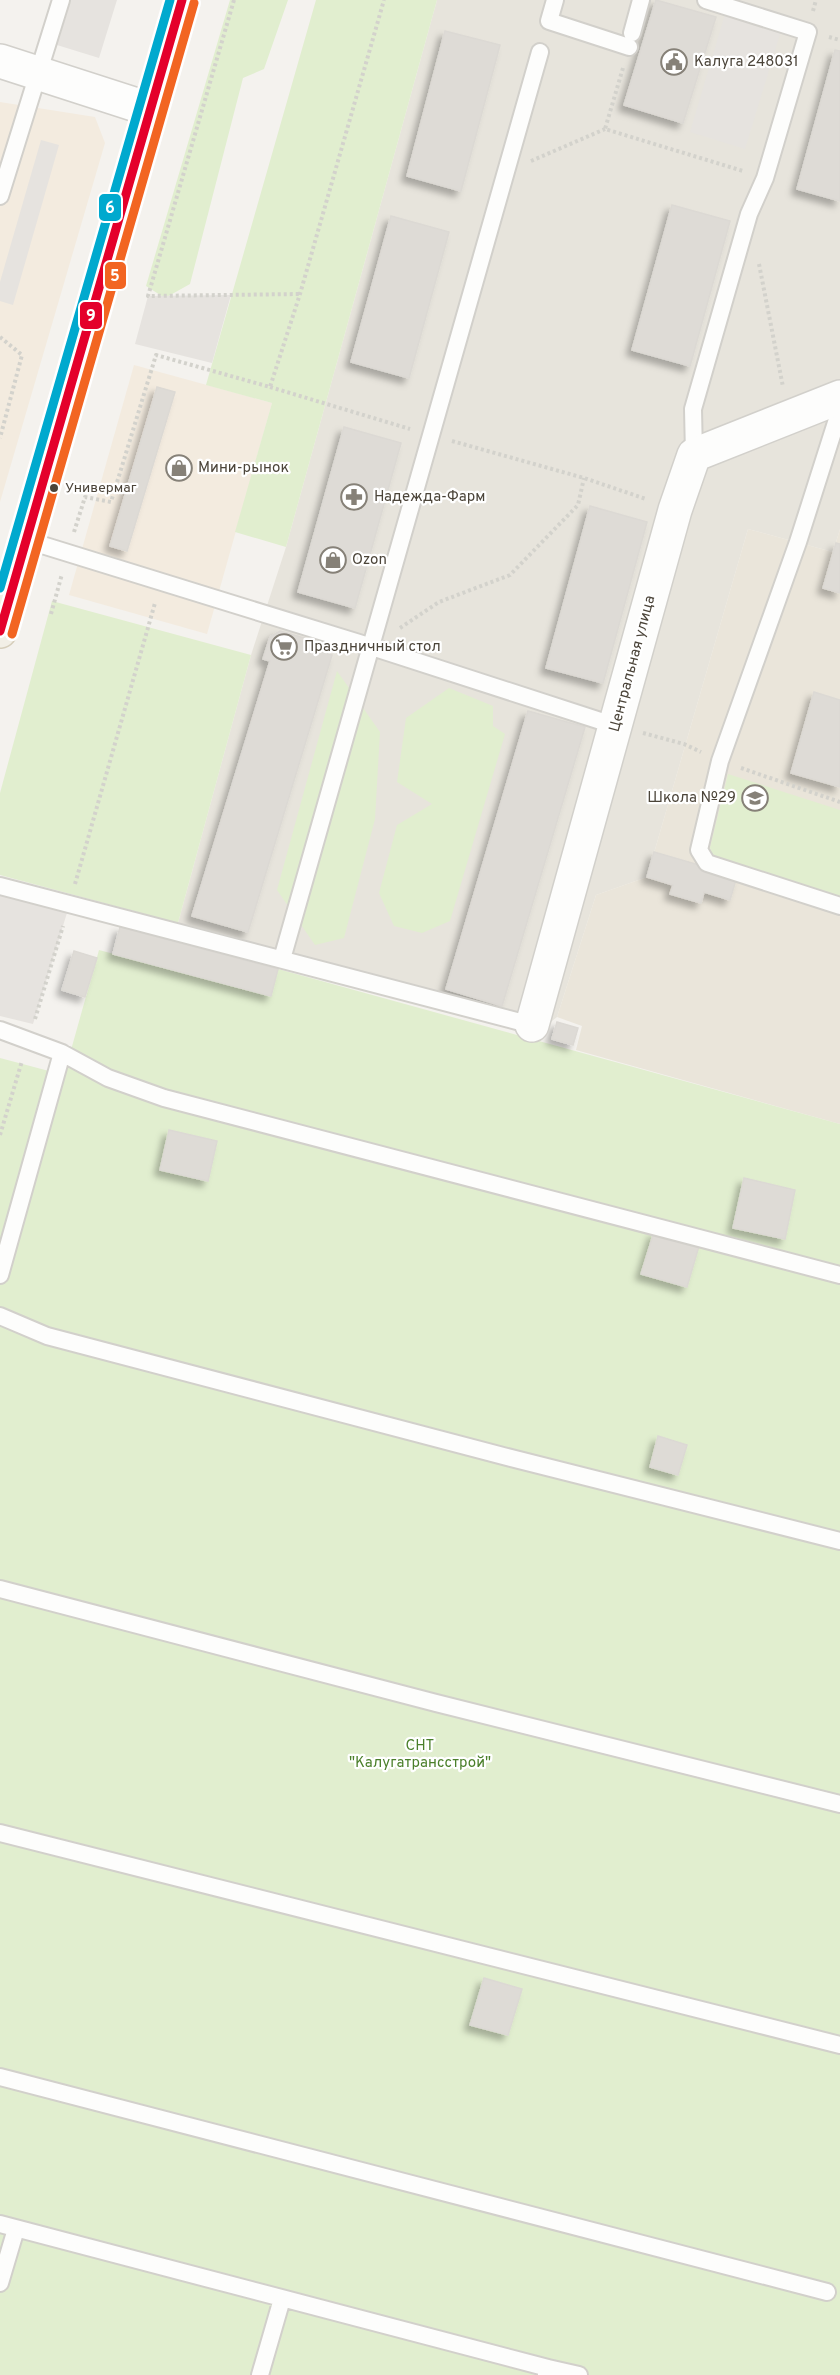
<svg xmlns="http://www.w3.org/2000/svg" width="840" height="2375" viewBox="0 0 840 2375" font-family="Overpass,sans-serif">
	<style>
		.residential { fill: #e7e4dc }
		.commercial { fill: #f3ebdf }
		.education { fill: #eae5da }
		.green { fill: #e1eecf }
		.parking { fill: #e6e3df }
		.building { fill: #dedbd6; stroke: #dcd9d4; stroke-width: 1.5; filter: url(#shadow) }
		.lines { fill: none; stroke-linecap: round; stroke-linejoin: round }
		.service-casing { stroke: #d2d0cb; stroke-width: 20 }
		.minor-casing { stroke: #d2d0cb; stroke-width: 36 }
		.primary-casing { stroke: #d6cebb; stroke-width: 36 }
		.path { stroke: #d3d2cc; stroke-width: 4; stroke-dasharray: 3 3; stroke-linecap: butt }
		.service { stroke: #fdfdfc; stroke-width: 16 }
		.minor { stroke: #fdfdfc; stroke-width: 33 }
		.primary { stroke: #f2efe6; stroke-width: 33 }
		.bus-1-casing { stroke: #fff; stroke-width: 14 }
		.bus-2-casing { stroke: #fff; stroke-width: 14 }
		.bus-3-casing { stroke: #fff; stroke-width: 14 }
		.bus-1 { stroke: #e4002b; stroke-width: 9 }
		.bus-2 { stroke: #f26522; stroke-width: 9 }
		.bus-3 { stroke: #00a9ce; stroke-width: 9 }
		.bus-dot { fill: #4b4439; stroke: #fff; stroke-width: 2 }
		.labels { text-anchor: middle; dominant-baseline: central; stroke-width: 4.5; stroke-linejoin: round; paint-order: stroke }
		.bus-label { font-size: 14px; fill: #4b4439; stroke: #fff; text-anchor: start }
		.poi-label { font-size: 15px; fill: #4b4439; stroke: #fff; text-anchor: start }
		.street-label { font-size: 15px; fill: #4b4439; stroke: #fff }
		.park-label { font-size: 15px; fill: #4a7f2a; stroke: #fff }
		.line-badge { stroke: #fff; stroke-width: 2 }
		.badge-label { font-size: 16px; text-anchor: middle; font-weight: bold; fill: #fff }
	</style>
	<defs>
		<filter id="shadow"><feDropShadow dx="-5.5" dy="5.5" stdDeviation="3" flood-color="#0004"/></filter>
	</defs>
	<rect width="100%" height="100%" fill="#f4f2ee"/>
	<path class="residential" d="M437 0H840V529L833 552 748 529 647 877 596 895 557 1017 542 1029 185 940 178 923 251 655 286 547Z"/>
	<path class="commercial" d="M0 102 95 117 105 143 0 502Z
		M134 365 272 403 207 634 69 595Z"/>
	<path class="education" d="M748 529 833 552 840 529V1124L576 1050 582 1026 557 1017 596 895 647 877Z"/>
	<path class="green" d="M230 0H288L264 69 243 78 190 284 165 298 146 286Z
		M316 0H437L286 547 235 532 272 403 206 385Z
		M52 601 251 655 178 923 0 875V793Z
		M337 671 380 732 375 819 344 938 315 945 277 890Z
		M449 688 493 706V726L505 734 450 921 422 933 394 926 379 893 397 825 432 804 397 782 406 718Z
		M728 774 840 810V900L712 859 710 847Z
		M99 950 270 996 278 969 840 1124V2375H0V1058L64 1075Z"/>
	<path class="parking" d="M71 0H117L99 58 57 45Z
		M725 14 781 31 745 149 690 132Z
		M41 140 59 145 13 305 0 301V282Z
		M231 295 212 363 135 344 148 296Z
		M0 886 70 903 33 1024 0 1016Z"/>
	<path class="building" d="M656 0 716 17 683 123 624 105Z
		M445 31 500 45 461 191 407 176Z
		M835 50 840 51V201L797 189Z
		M672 205 730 221 690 366 632 350Z
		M391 216 449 232 409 378 351 362Z
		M157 387 175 392 127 551 110 546Z
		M344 427 401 443 355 608 298 592Z
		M590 506 647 522 603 683 546 668Z
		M836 543 840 544V593L823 588Z
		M280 631 318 642 316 650 332 655 248 932 192 916 270 661 263 659 270 637Z
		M814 692 840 700V787L791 773Z
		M528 711 585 727 502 1006 446 989Z
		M654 852 737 876 730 900 704 892 701 903 670 894 673 885 647 877Z
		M120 927 278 969 271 996 113 954Z
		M74 951 97 958 85 997 62 990Z
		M557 1022 578 1028 573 1045 552 1039Z
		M169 1130 217 1141 208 1181 160 1170Z
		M744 1178 795 1190 785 1239 733 1228Z
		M654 1232 699 1246 687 1287 641 1274Z
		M658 1436 687 1445 678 1475 650 1467Z
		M484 1978 522 1989 508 2035 470 2025Z"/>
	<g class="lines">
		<g class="service-casing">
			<path id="service" d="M555 0 549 21 629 47
				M632 33 641 0
				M0 196 61 0
				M840 410 798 542 720 761 699 850 707 863 840 906
				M694 455 693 409 749 214 765 178 808 32 706 0
				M26 540 372 647 616 726
				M0 886 532 1025
				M282 959 540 52
				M0 1030 62 1053 108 1078 164 1098 840 1275
				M0 1275 62 1053
				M0 1316 47 1336 511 1458 840 1541
				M0 1589 436 1703 840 1804
				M0 1833 840 2045
				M0 2077 827 2292
				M0 2224 548 2368 546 2375
				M0 2283 16 2229
				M548 2368 579 2375
				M260 2375 282 2299"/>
		</g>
		<g class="minor-casing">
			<path id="minor" d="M0 61 149 109
				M532 1025 675 510 694 455 840 397"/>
		</g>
		<g class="primary-casing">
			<path id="primary" d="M0 631 182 0"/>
		</g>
		<path class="path" d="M234 0 148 296 300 294
			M813 11 816 0
			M829 37 840 40
			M623 68 605 129 743 171
			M531 161 605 129
			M759 264 783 387
			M0 337 22 355 0 438
			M270 387 410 429
			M452 441 584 478 646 499
			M74 532 85 497 111 502 156 355 270 387 300 294 384 0
			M51 614 62 574
			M400 628 439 602 510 575 578 505 584 478
			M643 733 684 744 701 752
			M741 768 840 802
			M75 884 155 603
			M35 1019 63 926
			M0 1135 22 1061"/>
		<use href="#service" class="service"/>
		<use href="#minor" class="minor"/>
		<use href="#primary" class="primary"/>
		<g class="bus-1-casing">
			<path id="bus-1" d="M0 631 182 0"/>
		</g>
		<g class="bus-2-casing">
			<path id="bus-2" d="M12 634 194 3"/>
		</g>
		<g class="bus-3-casing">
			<path id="bus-3" d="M0 588 170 0"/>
		</g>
		<use href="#bus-1" class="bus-1"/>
		<use href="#bus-2" class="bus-2"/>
		<use href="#bus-3" class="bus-3"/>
	</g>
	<defs>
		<g id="civic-ring" transform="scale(1.35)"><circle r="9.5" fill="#fff" stroke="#868178" stroke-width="1.5"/><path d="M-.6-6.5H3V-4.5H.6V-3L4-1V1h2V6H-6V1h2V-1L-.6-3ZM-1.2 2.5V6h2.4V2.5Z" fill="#868178"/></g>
		<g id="shop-ring" transform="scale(1.35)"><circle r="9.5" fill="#fff" stroke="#868178" stroke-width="1.5"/><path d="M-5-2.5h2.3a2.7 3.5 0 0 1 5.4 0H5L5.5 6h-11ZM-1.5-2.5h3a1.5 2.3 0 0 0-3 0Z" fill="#868178"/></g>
		<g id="pharmacy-ring" transform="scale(1.35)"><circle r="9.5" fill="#fff" stroke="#868178" stroke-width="1.5"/><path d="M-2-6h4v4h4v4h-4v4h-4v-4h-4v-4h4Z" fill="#868178"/></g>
		<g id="supermarket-ring" transform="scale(1.35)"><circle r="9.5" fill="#fff" stroke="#868178" stroke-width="1.5"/><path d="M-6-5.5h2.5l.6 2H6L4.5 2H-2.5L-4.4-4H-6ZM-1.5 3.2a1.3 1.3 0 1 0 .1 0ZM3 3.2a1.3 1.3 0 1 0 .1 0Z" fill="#868178"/></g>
		<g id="school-ring" transform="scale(1.35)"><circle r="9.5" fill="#fff" stroke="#868178" stroke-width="1.5"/><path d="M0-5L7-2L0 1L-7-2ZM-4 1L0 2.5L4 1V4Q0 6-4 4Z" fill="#868178"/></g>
	</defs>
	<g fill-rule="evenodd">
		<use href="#civic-ring" x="674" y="62"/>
		<use href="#shop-ring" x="179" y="468"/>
		<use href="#pharmacy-ring" x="354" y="497"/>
		<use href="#shop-ring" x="333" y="560"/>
		<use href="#supermarket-ring" x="284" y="647"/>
		<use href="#school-ring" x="755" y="798"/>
	</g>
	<circle class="bus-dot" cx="54" cy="488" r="5"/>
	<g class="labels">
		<g class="bus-label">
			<text x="65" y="488">Универмаг</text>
		</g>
		<g class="poi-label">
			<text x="694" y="62">Калуга 248031</text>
			<text x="198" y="468">Мини-рынок</text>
			<text x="374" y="497">Надежда-Фарм</text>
			<text x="352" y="560">Ozon</text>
			<text x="304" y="647">Праздничный стол</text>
			<text x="736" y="798" text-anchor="end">Школа №29</text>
		</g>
		<g class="street-label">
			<text transform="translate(633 664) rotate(-75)">Центральная улица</text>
		</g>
		<g class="park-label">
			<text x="420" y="1746">СНТ<tspan x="420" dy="17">"Калугатрансстрой"</tspan></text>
		</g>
	</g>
	<g class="line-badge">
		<rect x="98" y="193" width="24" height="29" rx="6" fill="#00a9ce"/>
		<rect x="104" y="261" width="23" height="29" rx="6" fill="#f26522"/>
		<rect x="79" y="301" width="24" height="29" rx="6" fill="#e4002b"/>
	</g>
	<g class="badge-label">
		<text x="110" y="213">6</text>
		<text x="115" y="281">5</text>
		<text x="91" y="321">9</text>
	</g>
</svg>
